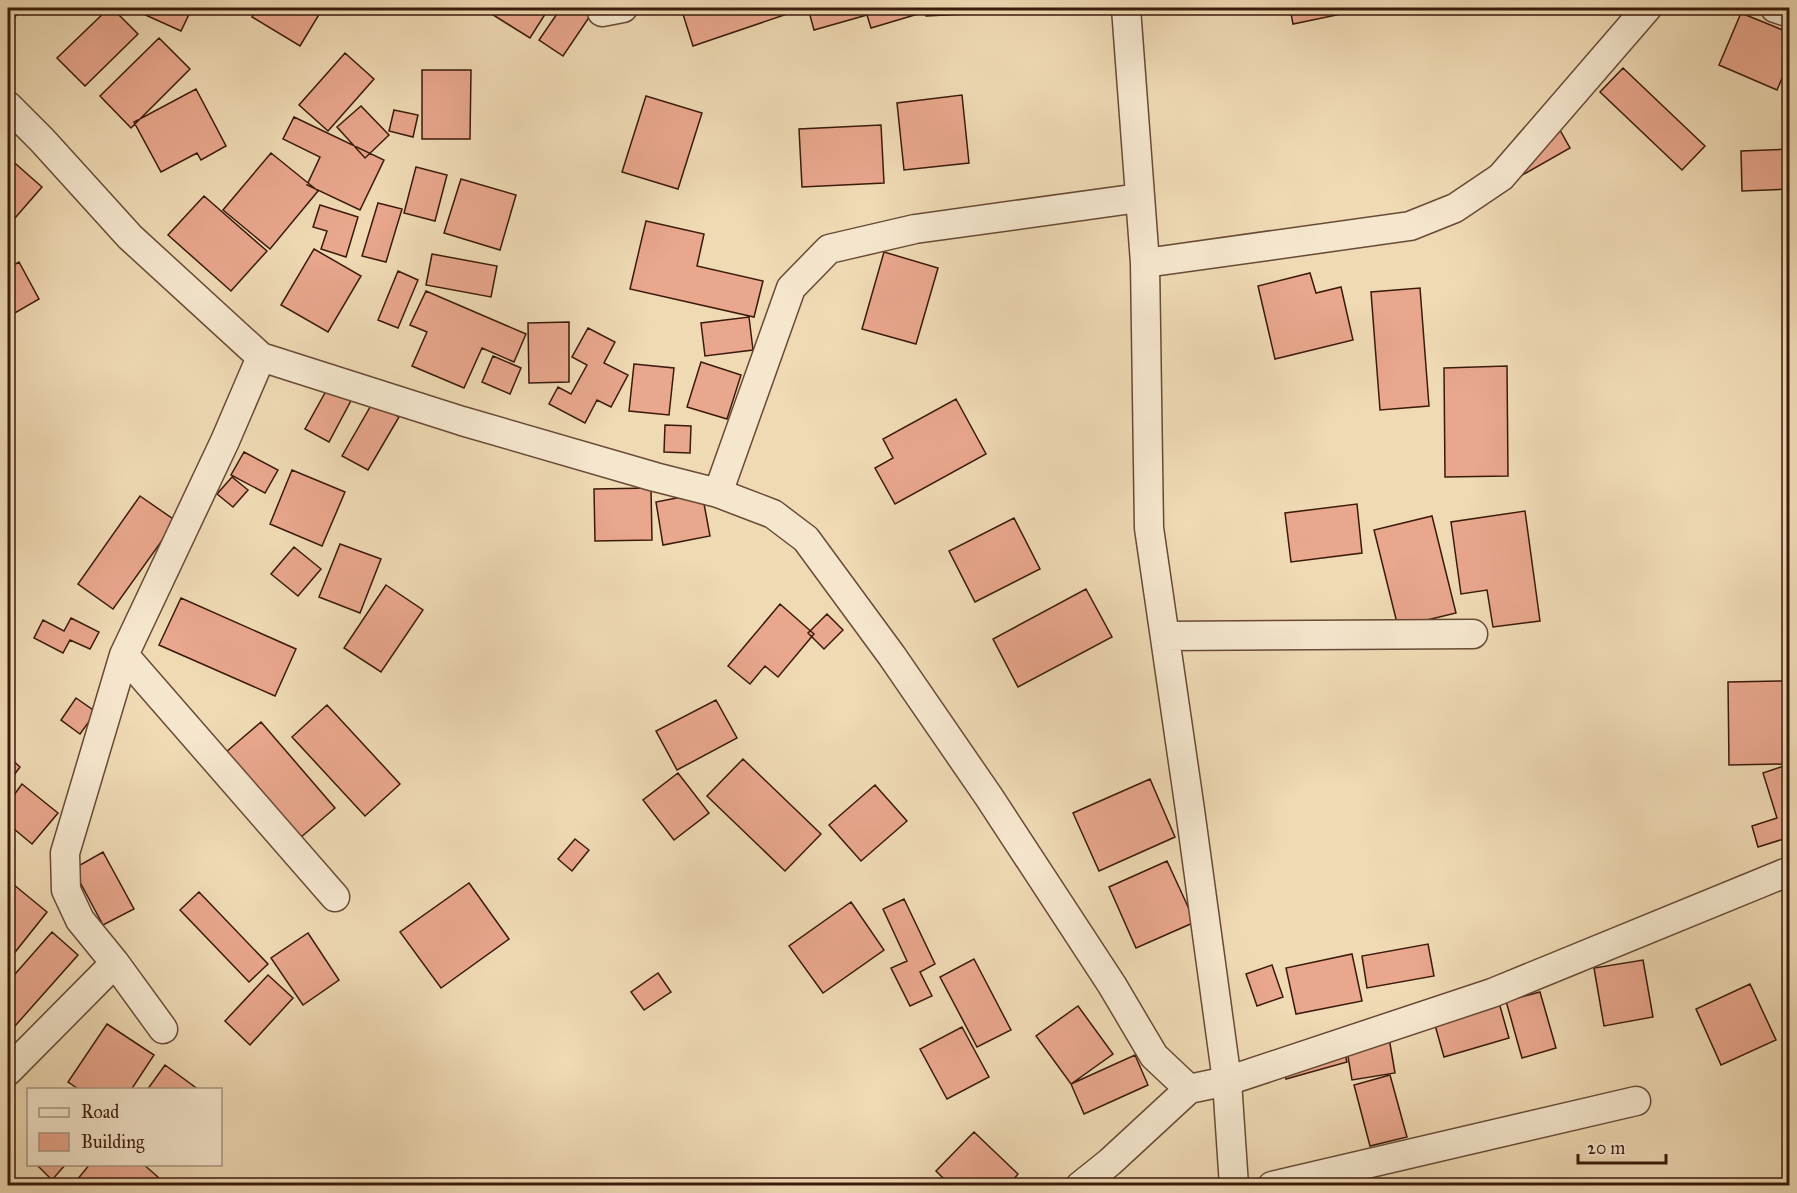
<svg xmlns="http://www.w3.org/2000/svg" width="1797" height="1193" viewBox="0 0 1797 1193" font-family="'IM FELL Great Primer',serif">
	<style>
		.building { fill: #e9a78d; stroke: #3b1a0b; stroke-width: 1.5 }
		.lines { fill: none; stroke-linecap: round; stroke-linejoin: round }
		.minor-casing { stroke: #684a35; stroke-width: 31 }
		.minor { stroke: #f5e7ce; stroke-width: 28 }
	</style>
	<rect width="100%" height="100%" fill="#efdab4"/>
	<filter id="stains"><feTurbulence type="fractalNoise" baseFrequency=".00333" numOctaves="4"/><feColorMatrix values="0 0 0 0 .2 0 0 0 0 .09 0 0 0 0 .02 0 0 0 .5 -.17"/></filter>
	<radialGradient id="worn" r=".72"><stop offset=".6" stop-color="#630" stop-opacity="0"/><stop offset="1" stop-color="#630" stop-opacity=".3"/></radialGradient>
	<path class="building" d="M8 8H21L11 23 8 21Z
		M109 8H112L138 34 85 86 57 58Z
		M130 8H192L181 31Z
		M258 8H323L300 46 252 17Z
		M482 8H549L530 38Z
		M561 8H584L592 13 563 56 539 40Z
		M693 8H798L799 10 693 46 682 11Z
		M808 8H916L918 14 871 28 867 15 814 30Z
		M926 8H1086L926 16Z
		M1290 8H1350L1351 12 1293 24Z
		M1741 13 1790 33V60L1777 90 1719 65Z
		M159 38 190 69 131 128 100 96Z
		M345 53 374 79 328 131 299 105Z
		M1623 68 1705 146 1682 170 1600 92Z
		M422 70H471L470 139H422Z
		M196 89 226 146 201 160 197 153 161 172 134 122Z
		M962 95 969 163 904 170 897 103Z
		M646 96 702 113 678 189 622 172Z
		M361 106 389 135 365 158 337 127Z
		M394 110 418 115 413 137 389 131Z
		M294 117 384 160 360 210 307 185 320 157 283 139Z
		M1556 123 1570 148 1517 178 1503 153Z
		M881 125 884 183 802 187 799 129Z
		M1790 149V189L1742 191 1741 151Z
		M271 153 318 191 270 249 223 210Z
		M8 157 42 187 8 226Z
		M416 167 447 175 435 221 404 213Z
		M461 179 516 195 500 250 444 233Z
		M204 196 267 251 231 291 168 235Z
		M378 203 402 209 386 262 362 256Z
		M320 205 358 217 346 257 321 249 327 231 313 227Z
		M646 221 704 234 697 266 763 281 754 317 630 289Z
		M314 249 361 276 328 332 281 305Z
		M884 252 938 268 916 344 862 329Z
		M432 254 497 266 491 297 426 285Z
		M19 262 39 299 8 317V268Z
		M398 271 418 280 398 328 378 320Z
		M1310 273 1316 293 1341 287 1353 340 1275 359 1258 286Z
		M1420 288 1429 406 1380 410 1371 292Z
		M426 291 526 334 514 362 482 348 464 388 412 366 427 332 410 325Z
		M749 317 753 350 705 356 701 323Z
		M569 322V382L529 383 528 323Z
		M588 328 615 342 604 363 628 375 611 407 597 400 585 423 549 404 558 387 571 394 587 365 572 357Z
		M493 356 521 368 510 394 482 382Z
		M701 362 741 375 727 419 687 407Z
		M634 364 674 368 669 415 629 411Z
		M1507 366 1508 476 1445 477 1444 368Z
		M331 382 354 395 329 442 305 429Z
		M956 399 986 454 895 504 875 468 893 458 883 439Z
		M373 402 399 417 368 470 342 456Z
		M665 425 691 426 690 453 664 452Z
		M244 452 278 470 265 493 231 475Z
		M292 470 345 492 322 546 270 524Z
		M232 477 248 490 233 507 217 494Z
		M651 488 652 540 595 541 594 489Z
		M702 493 710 536 663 545 656 502Z
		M140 496 176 521 113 609 78 584Z
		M1357 504 1362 553 1291 562 1285 513Z
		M1525 511 1540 621 1493 627 1487 590 1461 594 1451 522Z
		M1432 516 1456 613 1398 627 1374 530Z
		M1014 518 1040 569 975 602 949 551Z
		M340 544 381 559 360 613 319 597Z
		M294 547 321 569 298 596 271 574Z
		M386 585 423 610 381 672 344 648Z
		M1086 589 1112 637 1018 687 993 639Z
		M181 598 296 649 275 696 159 645Z
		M780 604 814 634 778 677 765 666 750 684 728 666Z
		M827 614 843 630 824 649 808 633Z
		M71 618 99 632 90 649 70 640 63 653 34 638 43 620 64 631Z
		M1784 681 1786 764 1729 765 1728 682Z
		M76 698 96 712 80 734 61 720Z
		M716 700 737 738 677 770 656 731Z
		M327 705 400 784 365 816 292 737Z
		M261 722 335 808 300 838 226 752Z
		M8 756 20 767 8 783Z
		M743 759 821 834 785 871 707 796Z
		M1784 766 1790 783V837L1758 847 1752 826 1777 818 1763 773Z
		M678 773 709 813 674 840 643 800Z
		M1150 779 1175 837 1099 871 1073 813Z
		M22 784 58 813 32 844 8 824V803Z
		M875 785 907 821 861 861 829 825Z
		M575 839 589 850 572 871 558 859Z
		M103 852 134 909 103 925 73 869Z
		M1167 861 1195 922 1136 948 1109 887Z
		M8 880 47 912 8 961Z
		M469 883 509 939 441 988 400 932Z
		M199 892 268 964 249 982 180 910Z
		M904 899 935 964 920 972 932 996 910 1006 891 968 907 961 883 909Z
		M851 902 884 950 823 993 789 946Z
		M52 932 78 955 15 1026 8 1019V982Z
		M308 933 339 980 303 1005 271 958Z
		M1428 944 1434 976 1367 988 1362 956Z
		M1352 954 1362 1001 1296 1014 1286 968Z
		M974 959 1011 1030 977 1047 940 977Z
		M1643 960 1653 1017 1604 1026 1594 968Z
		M1272 965 1283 997 1257 1006 1246 974Z
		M658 973 671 992 644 1010 631 992Z
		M268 975 293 998 250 1045 225 1021Z
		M1750 984 1776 1040 1721 1065 1696 1009Z
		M1540 992 1556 1048 1522 1058 1506 1001Z
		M1498 999 1509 1038 1444 1057 1433 1018Z
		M1078 1006 1113 1054 1071 1084 1036 1036Z
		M107 1024 154 1055 131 1090H80L68 1082Z
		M962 1027 989 1077 947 1099 920 1049Z
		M1388 1032 1395 1073 1352 1080 1345 1039Z
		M1341 1039 1347 1062 1286 1079 1280 1055Z
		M1135 1055 1148 1085 1084 1114 1071 1084Z
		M165 1065 199 1090H147Z
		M1390 1075 1407 1137 1370 1146 1354 1085Z
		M974 1132 1018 1174 1008 1186H951L936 1171Z
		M36 1164H66L52 1180Z
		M90 1164H143L158 1177 151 1186H72Z"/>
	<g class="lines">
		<g class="minor-casing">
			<path id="minor" d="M1126 8 1145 263 1149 528 1190 810 1227 1081 1234 1186
				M1775 8 1790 13
				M602 12 623 8
				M8 106 42 140 130 237 261 357 462 421 655 477 718 493 773 514 806 539 892 656 989 797 1112 985 1154 1056 1189 1089
				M1145 263 1410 226 1455 208 1501 177 1647 8
				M718 493 791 288 829 249 915 229 1139 198
				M1165 636 1473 634
				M124 655 335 897
				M163 1029 115 963 80 920 66 890 65 853 124 655 225 441 261 357
				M8 1071 115 963
				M1080 1186 1110 1162 1189 1089 1227 1081 1492 993 1790 871
				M1272 1186 1636 1101"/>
		</g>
		<use href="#minor" class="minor"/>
	</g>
	<rect width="1797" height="1193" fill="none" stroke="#efdab4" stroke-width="30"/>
	<rect x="9" y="9" width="1779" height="1175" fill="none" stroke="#3b1a0b" stroke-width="3"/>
	<rect x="15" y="15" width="1767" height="1163" fill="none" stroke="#3b1a0b" stroke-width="1.5"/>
	<rect x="27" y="1088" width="195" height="78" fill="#f5e7ce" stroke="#ab9580" stroke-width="1.5"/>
	<rect x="39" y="1108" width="30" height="9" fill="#f5e7ce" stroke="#ab9580" stroke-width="1.5"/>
	<text x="81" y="1118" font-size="18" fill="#3b1a0b">Road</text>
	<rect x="39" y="1133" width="30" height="18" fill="#e9a78d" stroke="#ab9580" stroke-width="1.5"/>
	<text x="81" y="1148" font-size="18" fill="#3b1a0b">Building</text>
	<path d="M1578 1154v9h88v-9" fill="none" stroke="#3b1a0b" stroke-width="3"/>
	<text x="1587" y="1154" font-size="18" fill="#3b1a0b" stroke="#f5e7ce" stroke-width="4.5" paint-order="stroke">20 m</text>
	<rect width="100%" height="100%" filter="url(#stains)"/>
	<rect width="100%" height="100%" fill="url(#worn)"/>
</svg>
